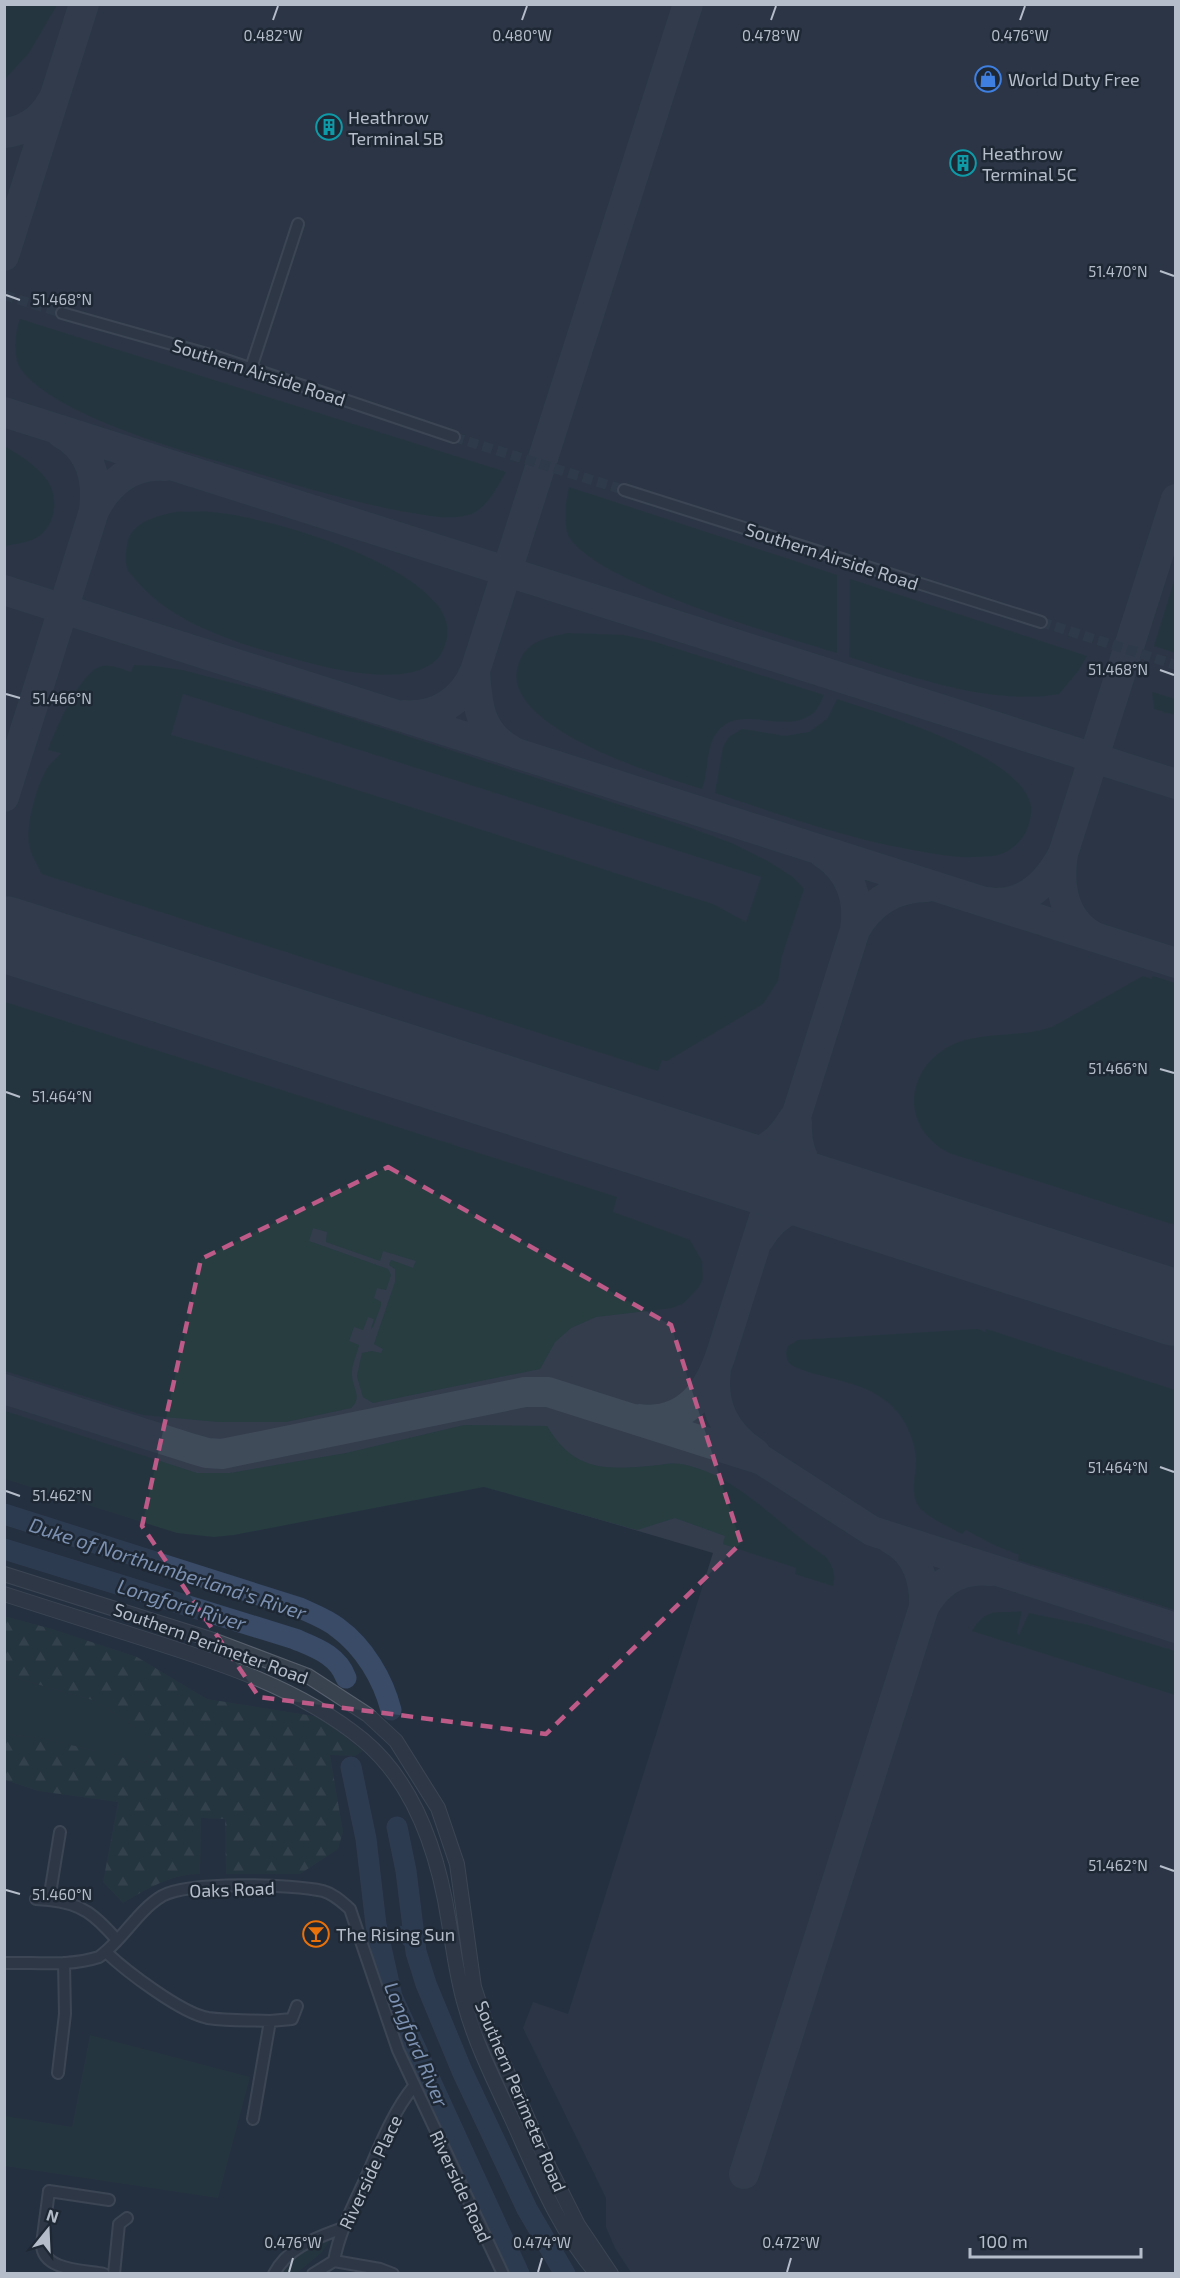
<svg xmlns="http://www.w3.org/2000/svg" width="1180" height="2278" viewBox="0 0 1180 2278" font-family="'Exo 2',sans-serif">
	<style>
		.airport { fill: #333d4c }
		.green { fill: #273d40; fill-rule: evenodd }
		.forest { fill: url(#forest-firs) }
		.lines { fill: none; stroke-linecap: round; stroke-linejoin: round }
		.stream { stroke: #394b67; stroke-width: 4 }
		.river { stroke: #394b67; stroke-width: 21 }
		.taxiway { stroke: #404b5a; stroke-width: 30 }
		.runway { stroke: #404b5a; stroke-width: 76 }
		.minor-tunnel { stroke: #3b4554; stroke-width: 10; stroke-dasharray: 10 5; stroke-linecap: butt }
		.minor-casing { stroke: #57606d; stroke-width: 14 }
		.tertiary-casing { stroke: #57606d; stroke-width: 16 }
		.minor { stroke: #39424f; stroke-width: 10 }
		.tertiary { stroke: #39424f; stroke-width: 14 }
		.marked { fill: none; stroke: #bd5a87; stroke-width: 4.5; stroke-dasharray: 12 8; stroke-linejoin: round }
		.ticks { fill: none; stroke: #b5bdca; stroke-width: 2 }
		.labels { text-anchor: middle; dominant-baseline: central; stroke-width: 5; stroke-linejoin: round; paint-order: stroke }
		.poi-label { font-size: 18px; fill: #b5bdca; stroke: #1e2734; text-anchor: start }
		.street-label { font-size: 18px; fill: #b5bdca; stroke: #1e2734 }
		.water-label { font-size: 20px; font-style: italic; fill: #7d92b2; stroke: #1e2734 }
		.ticks-label { font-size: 15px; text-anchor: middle; fill: #b5bdca; stroke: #1e2734; stroke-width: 5; stroke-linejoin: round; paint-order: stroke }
	</style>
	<defs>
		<pattern id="forest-firs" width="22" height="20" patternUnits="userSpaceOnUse" patternTransform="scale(1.5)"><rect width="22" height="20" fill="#273d40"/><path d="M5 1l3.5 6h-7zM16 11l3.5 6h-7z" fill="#44575a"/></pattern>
	</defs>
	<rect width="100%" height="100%" fill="#25303f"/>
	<path class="airport" d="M5 5H1175V2273L632 2274 615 2248 606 2227V2198L523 2028 533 2002 568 2014 713 1553 482 1485 5 1474Z"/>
	<path class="green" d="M5 4 57 5 29 53 5 79Z
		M20 319 506 472C497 487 486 511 468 515 450 520 431 516 413 513 362 505 313 490 263 475 199 455 117 434 58 400 45 392 29 381 20 368 13 357 15 331 20 319Z
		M4 446C20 455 41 468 50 485 59 503 54 528 36 538 26 543 15 544 5 546Z
		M569 487 837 575V653C779 635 600 585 569 537 563 526 566 498 569 487Z
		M176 512C188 512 200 511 212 512 272 518 402 557 439 607 447 618 450 632 445 645 430 695 330 669 295 659 242 645 171 624 135 579 133 576 128 572 127 568 125 563 126 551 127 545 130 522 157 516 176 512Z
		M1175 578 1176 653H1175L1154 646Z
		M850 579 1087 656 1079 670 1059 694C992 706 913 677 849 657Z
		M568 633 623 635 652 641 824 695C821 701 818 710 812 714 782 737 734 698 713 739 706 754 708 774 702 789 660 776 499 727 518 666 525 641 545 638 568 633Z
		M134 665 154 666 182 670 280 695 685 826 734 844 766 860 793 877 804 889 782 956 778 981 763 1004 667 1061 662 1060 658 1071 42 874C38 866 32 857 30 848 24 830 37 783 48 767 52 762 57 758 61 753L48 750C55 730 79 675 99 667 109 663 122 669 131 672ZM183 694 761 877 746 922 713 904C532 848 353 785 171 735Z
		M1152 692 1175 699V715L1154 709Z
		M837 699C881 714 1022 755 1031 806 1032 812 1030 819 1029 824 1025 839 1012 851 998 855 991 857 982 856 975 857 952 858 930 853 908 849 842 837 779 814 715 793L723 747 729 737 742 729 785 736 809 732 827 719Z
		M1143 976 1151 979 1153 976 1175 983V1225L949 1153C930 1143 915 1126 914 1103 913 1071 939 1045 970 1039 997 1033 1025 1036 1052 1027Z
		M5 1002 617 1197 613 1212 690 1240 702 1261 703 1279 699 1287 684 1303 672 1308 596 1317 571 1328 555 1342 540 1369 373 1403 363 1397 357 1376 362 1353 372 1351 381 1353 383 1349 374 1344 395 1282V1269L389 1265 391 1260 413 1268 416 1261 383 1251 380 1261 326 1242 327 1232 313 1228 309 1241 388 1269 391 1275 386 1290 377 1288 374 1298 381 1302V1305L373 1327 371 1329 374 1319 368 1317 363 1330 354 1327 349 1341 359 1345C357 1354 351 1366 352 1375 352 1388 363 1397 351 1408L286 1422H218L143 1415 5 1371Z
		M978 1329 985 1332 986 1329 1175 1390V1610L1018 1560 1019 1555 994 1545 966 1530 962 1534C950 1527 934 1521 923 1511 907 1497 917 1475 916 1458 914 1437 904 1415 887 1402 862 1380 823 1380 793 1366 786 1362 785 1353 788 1346L798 1340Z
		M5 1411 197 1473H230L346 1453 464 1425 547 1426C573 1470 603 1470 649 1466 665 1465 673 1461 690 1466 743 1480 780 1527 826 1557 833 1566 836 1574 833 1586L795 1574 796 1568 723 1544 725 1536 675 1518 637 1530 484 1487 234 1535 214 1537 177 1533 5 1479Z
		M1022 1611 1017 1633 1019 1635 1029 1613 1033 1614 1088 1625 1175 1651V1695L972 1631C987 1606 997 1614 1022 1611Z
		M5 1675 96 1701 154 1740 146 1763 46 1739 5 1734Z
		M90 2035 250 2077 218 2198 5 2166V2116L72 2127Z
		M328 2239 330 2240 322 2252 297 2273 280 2274C290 2255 309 2248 328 2239Z"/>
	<path class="forest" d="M4 1616 52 1629 137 1657 207 1699 320 1717 363 1751 355 1756 330 1755 343 1832 338 1849 300 1874H226L225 1819 201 1818 200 1874C171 1874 147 1889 123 1903L103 1882 118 1802 38 1791 5 1780V1734L46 1739 146 1763 154 1740 96 1701 5 1675Z"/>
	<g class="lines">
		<path class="stream" d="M401 1928 403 1942 416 1952"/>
		<path class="river" d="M4 1514 300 1608C313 1614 327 1619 338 1628 364 1647 383 1679 391 1710
			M4 1549 295 1639C316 1648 338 1655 346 1678
			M351 1767 366 1839 376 1925 392 1997 519 2274
			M397 1827 406 1871 416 1952 426 1984 462 2071 527 2209 565 2274"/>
		<path class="taxiway" d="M4 133C25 131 42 119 52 101
			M4 256 84 4
			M4 412 1176 784
			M61 433C91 449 98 480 94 511
			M4 590 1176 963
			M475 671C477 703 479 733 511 750
			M404 715C437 718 463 700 475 671L688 4
			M4 797 94 511C108 483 132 463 165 466
			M988 902C1024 908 1048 882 1063 854
			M4 925 22 937 83 959
			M855 930C871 901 896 887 928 887
			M1095 937C1063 921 1058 885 1063 854L1176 499
			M797 1123C795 1158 816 1191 850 1201
			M651 1140 652 1138C703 1154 758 1179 793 1119
			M760 1238C774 1213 806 1196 835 1201 847 1203 859 1208 871 1212 881 1215 893 1220 902 1220
			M716 1369C711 1406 725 1433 755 1453
			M4 1389 193 1449 207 1453 222 1454 525 1392H548L762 1460 872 1531 1176 1628
			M640 1419C685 1425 709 1391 721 1354L855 930C860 899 850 870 823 853
			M891 1539C917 1552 925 1580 924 1607
			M744 2174 924 1607C938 1582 961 1568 990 1571"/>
		<path class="runway" d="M4 934 1176 1308"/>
		<path class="minor-tunnel" d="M4 295 62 313
			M454 437 624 490
			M1041 622 1176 665"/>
		<g class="minor-casing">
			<path id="minor" d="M62 313 214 356 454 437
				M251 368 298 224
				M624 490 1041 622
				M60 1832 49 1900C82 1903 96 1916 117 1940
				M36 1899 49 1900
				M106 1952C126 1971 181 2013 208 2018 228 2021 250 2020 270 2021L253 2119
				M4 1963C36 1962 68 1967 99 1957 123 1940 137 1911 162 1896 189 1881 293 1884 323 1891 334 1894 342 1902 350 1909L398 2050 503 2274
				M270 2021 292 2019 297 2006
				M58 2073 65 2014 64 1963
				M334 2261C339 2233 353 2206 365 2180 379 2148 392 2113 414 2086
				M334 2261 380 2269 393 2274
				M104 2274C84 2270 42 2271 42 2244L49 2191 109 2200
				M114 2274 119 2224 127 2218
				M274 2274C288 2247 316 2238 343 2228
				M313 2274 334 2261"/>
		</g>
		<g class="tertiary-casing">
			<path id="tertiary" d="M4 1574 210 1639 308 1676 368 1715 396 1741 438 1808 457 1864 474 1987 486 2024 549 2167 578 2225 611 2274
				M4 1594C51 1609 98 1624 145 1639 221 1663 301 1689 363 1740 416 1784 439 1857 449 1923 454 1951 457 1978 465 2005 476 2045 495 2082 512 2119 536 2172 558 2229 597 2274"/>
		</g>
		<use href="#minor" class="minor"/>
		<use href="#tertiary" class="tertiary"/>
	</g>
	<path d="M0 0H1180V2278H0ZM388 1167 671 1325 741 1543 546 1734 259 1697 142 1526 201 1259Z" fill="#25303f" fill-opacity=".55" fill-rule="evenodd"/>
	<path class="marked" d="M388 1167 671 1325 741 1543 546 1734 259 1697 142 1526 201 1259Z"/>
	<path class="ticks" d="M273 20 278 6M522 20 527 6M771 20 776 6M1020 20 1025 6M1160 271 1174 276M6 295 20 300M1160 670 1174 675M6 694 20 698M1160 1069 1174 1073M6 1092 20 1097M1160 1467 1174 1472M6 1491 20 1496M1160 1866 1174 1871M6 1890 20 1894M289 2272 293 2258M538 2272 542 2258M787 2272 791 2258"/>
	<defs>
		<g id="shop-ring" transform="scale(1.35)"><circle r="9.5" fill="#1e2734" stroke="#3f7fe0" stroke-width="1.5"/><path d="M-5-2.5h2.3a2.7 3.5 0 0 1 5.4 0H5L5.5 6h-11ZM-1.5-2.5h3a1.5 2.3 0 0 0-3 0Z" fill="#3f7fe0"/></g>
		<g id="building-ring" transform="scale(1.35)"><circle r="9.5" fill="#1e2734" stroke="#0f9aa8" stroke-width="1.5"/><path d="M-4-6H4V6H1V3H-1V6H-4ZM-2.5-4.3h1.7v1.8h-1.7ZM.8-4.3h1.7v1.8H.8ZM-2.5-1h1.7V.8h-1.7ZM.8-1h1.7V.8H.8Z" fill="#0f9aa8"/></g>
		<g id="bar-ring" transform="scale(1.35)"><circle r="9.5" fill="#1e2734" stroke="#e8710a" stroke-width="1.5"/><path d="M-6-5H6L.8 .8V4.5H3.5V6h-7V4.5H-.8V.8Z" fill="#e8710a"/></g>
	</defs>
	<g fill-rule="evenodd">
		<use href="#shop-ring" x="988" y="79"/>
		<use href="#building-ring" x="329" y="127"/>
		<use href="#building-ring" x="963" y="163"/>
		<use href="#bar-ring" x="316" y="1934"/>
	</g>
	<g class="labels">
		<g class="poi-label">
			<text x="1008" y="79">World Duty Free</text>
			<text x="348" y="117">Heathrow<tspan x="348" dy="21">Terminal 5B</tspan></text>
			<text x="982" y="153">Heathrow<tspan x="982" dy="21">Terminal 5C</tspan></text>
			<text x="336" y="1934">The Rising Sun</text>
		</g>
		<g class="street-label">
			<text transform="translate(259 372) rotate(18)">Southern Airside Road</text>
			<text transform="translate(832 556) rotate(18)">Southern Airside Road</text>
			<text transform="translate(211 1643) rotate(20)">Southern Perimeter Road</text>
			<text transform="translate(232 1889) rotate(-2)">Oaks Road</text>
			<text transform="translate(521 2096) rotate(67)">Southern Perimeter Road</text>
			<text transform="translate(370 2172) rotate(-65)">Riverside Place</text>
			<text transform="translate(461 2186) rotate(65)">Riverside Road</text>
		</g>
		<g class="water-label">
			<text transform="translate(168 1568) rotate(18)">Duke of Northumberland's River</text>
			<text transform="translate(182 1604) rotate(17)">Longford River</text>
			<text transform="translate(417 2044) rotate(67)">Longford River</text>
		</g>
	</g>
	<g class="ticks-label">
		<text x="273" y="41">0.482°W</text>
		<text x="522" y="41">0.480°W</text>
		<text x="771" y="41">0.478°W</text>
		<text x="1020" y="41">0.476°W</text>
		<text x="1118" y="277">51.470°N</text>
		<text x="62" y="305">51.468°N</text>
		<text x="1118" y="675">51.468°N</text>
		<text x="62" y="704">51.466°N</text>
		<text x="1118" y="1074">51.466°N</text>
		<text x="62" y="1102">51.464°N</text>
		<text x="1118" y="1473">51.464°N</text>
		<text x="62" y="1501">51.462°N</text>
		<text x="1118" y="1871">51.462°N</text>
		<text x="62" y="1900">51.460°N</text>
		<text x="293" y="2248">0.476°W</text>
		<text x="542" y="2248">0.474°W</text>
		<text x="791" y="2248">0.472°W</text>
	</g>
	<rect width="1180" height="2278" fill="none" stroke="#b5bdca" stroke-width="12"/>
	<g transform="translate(48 2230) rotate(18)" stroke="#1e2734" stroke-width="4.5" paint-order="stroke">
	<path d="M0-4.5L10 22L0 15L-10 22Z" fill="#b5bdca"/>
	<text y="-9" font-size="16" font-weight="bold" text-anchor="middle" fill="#b5bdca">N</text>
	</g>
	<path d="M970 2248v9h171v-9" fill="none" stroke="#b5bdca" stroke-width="3"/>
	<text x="979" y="2248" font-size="18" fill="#b5bdca" stroke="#1e2734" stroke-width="4.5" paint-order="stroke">100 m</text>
</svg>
